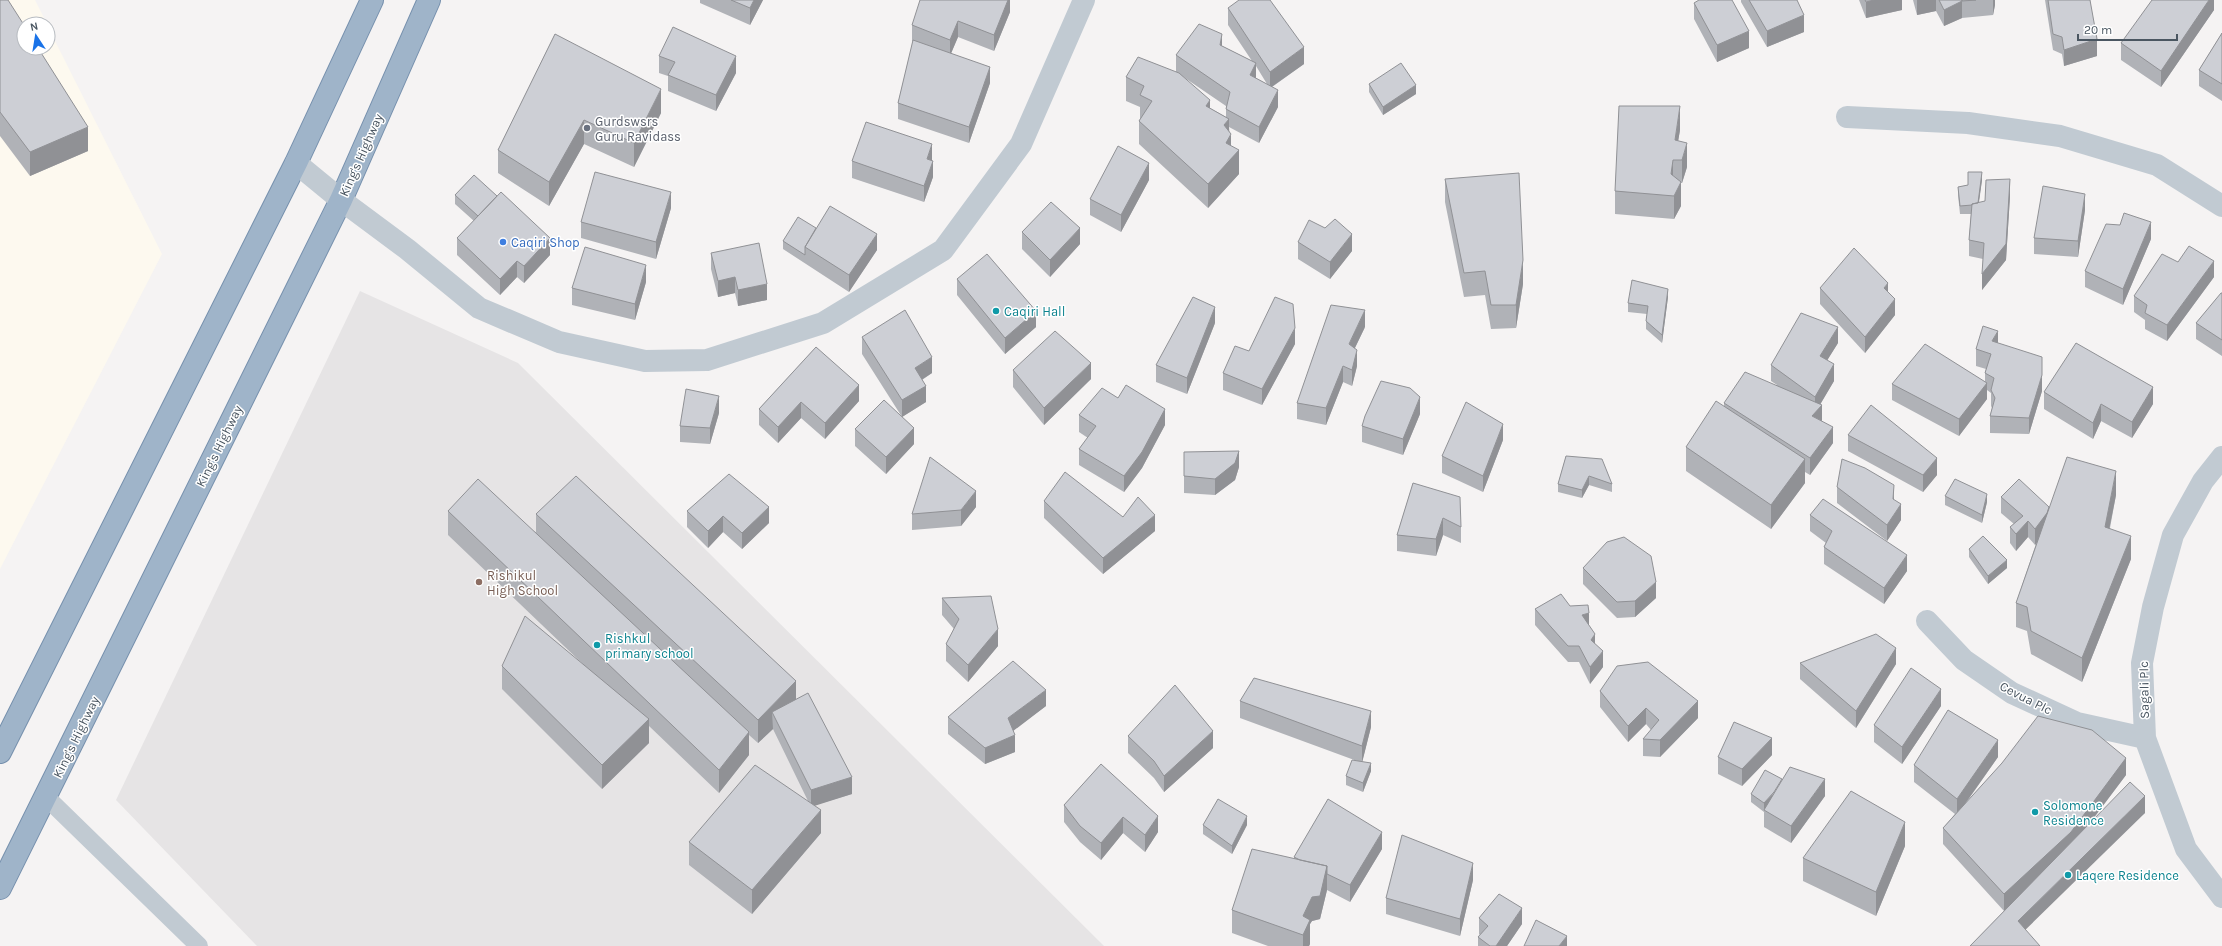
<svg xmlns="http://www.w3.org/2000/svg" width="2222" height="946" viewBox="0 0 2222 946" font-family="Karla,sans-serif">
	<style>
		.commercial { fill: #fdf9ef }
		.education { fill: #e6e4e5 }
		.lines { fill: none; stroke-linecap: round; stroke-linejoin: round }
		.trunk-casing { stroke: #7690ad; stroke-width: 24 }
		.service { stroke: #c1cad2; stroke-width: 18 }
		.minor { stroke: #c1cad2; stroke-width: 22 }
		.trunk { stroke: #9fb4c9; stroke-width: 22 }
		.wall { fill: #b0b2b7; fill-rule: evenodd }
		.shaded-wall { fill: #909195 }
		.building { fill: #cdcfd5; stroke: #909195 }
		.worship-dot { fill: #6b7280; stroke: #fff; stroke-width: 1.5 }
		.shop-dot { fill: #3f7fe0; stroke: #fff; stroke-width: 1.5 }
		.culture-dot { fill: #0f9aa8; stroke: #fff; stroke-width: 1.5 }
		.education-dot { fill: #8d6e63; stroke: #fff; stroke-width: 1.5 }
		.labels { text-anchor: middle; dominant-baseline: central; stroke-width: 3; stroke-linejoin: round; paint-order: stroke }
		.worship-label { font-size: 13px; fill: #5b616d; stroke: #fff; text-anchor: start }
		.street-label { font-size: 13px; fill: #4a5661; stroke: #fff }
		.shop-label { font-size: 13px; fill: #366cbe; stroke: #fff; text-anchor: start }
		.culture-label { font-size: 13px; fill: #0d838f; stroke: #fff; text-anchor: start }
		.education-label { font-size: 13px; fill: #785e54; stroke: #fff; text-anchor: start }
	</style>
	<rect width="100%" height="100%" fill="#f5f3f3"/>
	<path class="commercial" d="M0 0H35L47 24H24V48H48V27L162 254 0 569Z"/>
	<path class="education" d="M360 291 518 363 1104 946H257L116 800Z"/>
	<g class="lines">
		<g class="trunk-casing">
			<path id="trunk" d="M0 752 296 163 372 0
				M0 888 341 200 429 0"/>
		</g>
		<path class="service" d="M46 797 199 946"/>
		<path class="minor" d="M1847 117 1968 123 2060 136 2157 165 2222 206
			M296 163 341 200 407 249 479 308 559 342 645 361 707 360 823 323 943 250 1021 144 1084 0
			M2222 457 2203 481 2173 535 2153 607 2142 663 2145 738 2186 849 2222 897
			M1927 621 1964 660 2012 693 2077 723 2145 738"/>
		<use href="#trunk" class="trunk"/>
	</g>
	<path class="wall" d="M0 0 88 151 30 176 0 136Z
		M700 0H763L750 25 700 3Z
		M1010 0V12L994 51 958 37 951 53 990 83 969 143 898 119V103L913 42 912 41V25Z
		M1741 0H1797L1804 32 1767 47 1741 2Z
		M1859 0H1902V10L1866 18Z
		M1913 0H1995V5L1993 15 1962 18 1944 26 1936 11 1917 15Z
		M2045 0H2090L2097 56 2064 66 2062 54 2053 50Z
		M2214 0V10L2161 87 2121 60V43Z
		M1694 3 1749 48 1717 62 1694 19Z
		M1228 8 1304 64 1272 87 1278 107 1259 143 1229 127 1231 146 1239 174 1208 208 1139 144V121L1140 119V107L1126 101V77L1177 73 1176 72V55L1222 46 1252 61 1228 25ZM1256 66 1267 84 1256 78ZM1182 76 1226 106V117L1210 108Z
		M2222 33V101L2199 86V70Z
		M555 34 661 113 634 167 584 144 549 206 498 173V150Z
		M659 56 736 73 716 111 668 91V76L659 73Z
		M1369 84 1416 94 1383 115 1369 92Z
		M1680 130 1678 141 1687 167 1682 183H1681V206L1674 219 1615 214V191Z
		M852 161 933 177 924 202 852 178Z
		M1445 179 1523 284 1516 328 1491 329 1485 295 1464 297 1445 202Z
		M1149 180 1121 232 1090 215V199Z
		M1982 180 1979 203 2010 196 2006 260 1982 290 1983 259 1969 256V240L1971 214H1960L1958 195V187L1968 185Z
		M455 195 550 255 524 283 517 277 500 295 457 255V238L474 221 455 204Z
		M671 208 656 259 581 238V222Z
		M2085 210 2078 257 2034 254V238Z
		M1022 232 1080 244 1050 277 1022 249Z
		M2151 239 2123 305 2085 287V271Z
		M783 241 877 250 849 292 783 249Z
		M1298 242 1352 251 1330 279 1298 259Z
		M711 253 767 300 738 306 735 293 718 297 711 269Z
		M2178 262 2214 277 2167 341 2145 329V320L2134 312V296Z
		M957 279 1036 327 1005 354 957 295Z
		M646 282 635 320 572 305V288Z
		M1820 288 1895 315 1865 353 1820 304Z
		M2222 293V356L2196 339V323Z
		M1668 297 1662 343 1646 329V321L1647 314 1628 312V303Z
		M1215 323 1187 394 1156 382V365Z
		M1365 327 1355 348 1357 366 1352 386 1343 382 1326 425 1297 419V403Z
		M862 337 932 373 922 380 926 402 902 417 862 354Z
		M1838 343 1827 360 1834 381 1820 404 1822 421 1833 443 1810 475 1805 472V483L1771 529 1686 471V447L1724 407V403L1777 385 1771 381V365Z
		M1998 343 2042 391 2029 434 1990 433V416L1992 408 1991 406V393L1987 390V399L1959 436 1892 400V384L1985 381V373L1986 369 1976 366V349Z
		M1295 344 1262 405 1223 390V373L1249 351Z
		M816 347 859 401 825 439 801 418 778 443 759 425V409Z
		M1013 370 1091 379 1044 425 1013 387Z
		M2044 392 2153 404 2132 438 2101 421 2093 439 2044 409Z
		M1118 398 1165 425 1142 468 1124 492 1079 465V449L1088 438 1079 432V415Z
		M719 413 710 444 680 442V426Z
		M1420 414 1403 455 1362 442V426Z
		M855 429 914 444 886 474 855 446Z
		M1848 435 1937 475 1923 492 1848 451Z
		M1503 440 1483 492 1442 473V456Z
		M1184 452 1239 467 1235 480 1215 495 1184 493Z
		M1566 456 1612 484V492L1589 485 1582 498 1558 492V484Z
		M1413 483 1461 527V543L1443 535 1436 556 1397 551V535Z
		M1837 487 1901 520 1887 541 1837 503Z
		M2116 495 2110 528 2131 559 2082 682 2031 654 2027 631 2016 627V603L2036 544 2035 545 2028 537 2016 551 2010 543V527L2014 524 2001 513V497L2049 507Z
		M1945 496 1987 502 1982 523 1945 505Z
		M1044 501 1123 517 1155 531 1103 574 1044 518Z
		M976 507 961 526 912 530V514Z
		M448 511 536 532V514L796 699 852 794 815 805 821 833 752 914 689 865V842L808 801 773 729 758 743 749 735V755L719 793 649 726V743L602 789 502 689V666L587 668 448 535Z
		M687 511 769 523 742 549 723 532 708 548 687 527Z
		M1810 515 1907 571 1884 604 1824 564V547L1826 543 1810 531Z
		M1969 549 2007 568 1988 584 1969 557Z
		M1583 568 1656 598 1635 617 1617 618 1583 584Z
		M942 598 998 646 968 682 946 661V644L954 629 942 615Z
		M1570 606 1589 626 1603 667 1590 684 1579 662H1568L1535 625V609Z
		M1800 663 1896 664 1856 728 1800 679Z
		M1600 691 1698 718 1660 757 1643 756V739L1651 730 1646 724 1628 742 1600 707Z
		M1240 701 1371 727 1362 762 1371 771 1363 792 1346 785V776L1357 761 1240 718Z
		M1046 706 1013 730 1015 752 985 764 948 734V717Z
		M1941 706 1902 764 1874 742V725Z
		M1128 736 1213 748 1164 792 1154 778 1128 753Z
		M1772 755 1742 786 1718 774V757Z
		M1998 757 1966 803 2126 775 2090 823 2145 813 1970 946 2011 904 2004 911 1943 844V828L1955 814 1914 782V765Z
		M1101 764 1158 832 1145 852 1123 833 1101 860 1080 842 1064 822V805Z
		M1751 794 1825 796 1791 843 1764 827V812L1751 802Z
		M1203 825H1247L1232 854 1203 834Z
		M1905 846 1876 916 1803 881V858Z
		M1382 849 1350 902 1327 890 1320 919 1312 921 1310 924V944L1309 946H1268L1232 933V910L1294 859V857Z
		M1473 880 1460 936 1386 914V898Z
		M1479 918 1522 924 1507 946H1478V937L1480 935 1479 934Z"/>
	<path class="shaded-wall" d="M754 0H763L750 25V8Z
		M1008 0H1010V12L994 51V35Z
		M1874 0H1902V10L1866 18V2Z
		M1917 0H1936V11L1917 15Z
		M1993 0H1995V5L1993 15Z
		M2209 0H2214V10L2161 87V71Z
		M1962 1V18L1944 26V10Z
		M1804 15V32L1767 47V31Z
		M958 21V37L950 56V40Z
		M1749 31V48L1717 62V45Z
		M1222 34V50L1220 45Z
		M2097 39V56L2064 66V50Z
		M1304 47V64L1270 88V72Z
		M736 56V73L716 111V95Z
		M1256 63V80L1250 75Z
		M990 67V83L969 143V127Z
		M1416 85V94L1383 115V107Z
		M661 89V113L634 167V143Z
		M1278 90V107L1259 143V127Z
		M1210 100V124L1206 106Z
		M1680 106V130L1675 160V140Z
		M1229 119V138L1231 134V158L1239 150V174L1208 208V184L1224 125Z
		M584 120V144L549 206V182Z
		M88 127V151L30 176V152Z
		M1687 143V167L1682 183V160Z
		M932 144V161L927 159Z
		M1673 160V184L1671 174Z
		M933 161V177L924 202V186Z
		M1149 163V180L1121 232V215Z
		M1982 172V180L1977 214V205Z
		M2010 179V196L2006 260 1982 290V274Z
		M1681 182V206L1674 219V196Z
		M671 192V208L656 259V242Z
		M2085 194V210L2078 257V241Z
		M2151 222V239L2123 305V289Z
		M1080 228V244L1050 277V260Z
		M877 234V250L849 292V275Z
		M1352 234V251L1330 279V262Z
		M550 238V255L524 283V266Z
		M1523 260V284L1516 328V305Z
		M517 261V277L500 295V279Z
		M2214 261V277L2167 341V325Z
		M646 265V282L635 320V304Z
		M735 277V293L718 297V281Z
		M1888 283V299L1884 288Z
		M767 284V300L738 306V290Z
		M1668 289V297L1662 343V335Z
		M1895 299V315L1865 353V337Z
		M1215 307V323L1187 394V378Z
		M1365 310V327L1349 360V344Z
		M1036 311V327L1005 354V338Z
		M1838 327V343L1820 372V356Z
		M1295 328V344L1262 405V389Z
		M1998 331V347L1992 341Z
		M1357 350V366L1352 386V370Z
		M932 357V373L915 384V368Z
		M1091 363V379L1044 425V408Z
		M1834 364V381L1817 410 1822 405V421L1812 416 1815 412V397Z
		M1343 366V382L1326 425V408Z
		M2042 375V391L2029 434V418Z
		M1987 383V399L1959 436V419Z
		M859 385V401L825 439V423Z
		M926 386V402L902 417V400Z
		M2153 387V404L2132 438V422Z
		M719 396V413L710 444V428Z
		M1420 397V414L1403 455V439Z
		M801 402V418L778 443V427Z
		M2101 404V421L2093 439V423Z
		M1165 409V425L1142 468 1124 492V476Z
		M1503 424V440L1483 492V476Z
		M1833 427V443L1810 475V458Z
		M914 428V444L886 474V457Z
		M1239 451V467L1235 480 1215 495V479Z
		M1937 458V475L1923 492V475Z
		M1805 459V483L1771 529V505Z
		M2116 471V495L2105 550V527Z
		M1589 476V485L1582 498V490Z
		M1894 485V501L1893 499Z
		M976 491V507L961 526V510Z
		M1987 494V502L1982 523V515Z
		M1901 504V520L1887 541V525Z
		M769 507V523L742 549V533Z
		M2050 508V525L2035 545V529Z
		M1155 515V531L1103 574V558Z
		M723 516V532L708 548V531Z
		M1443 518V535L1436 556V539Z
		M2028 521V537L2016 551V534Z
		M2131 536V559L2082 682V658Z
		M1907 555V571L1884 604V588Z
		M2007 560V568L1988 584V576Z
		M1656 582V598L1635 617V601Z
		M1589 613V630L1582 615Z
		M998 629V646L968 682V665Z
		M1595 634V651L1591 640Z
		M1896 648V664L1856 728V711Z
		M1603 651V667L1590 684V667Z
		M796 681V704L772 712 773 729 758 743V720Z
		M1941 689V706L1902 764V747Z
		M1046 690V706L1008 735V718Z
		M1698 701V718L1660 757V740Z
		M1646 708V724L1628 742V726Z
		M1371 711V727L1362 763V746Z
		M649 719V743L602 789V765Z
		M1213 731V748L1164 792V776Z
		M749 732V755L719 793V770Z
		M1015 735V752L985 764V748Z
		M1772 738V755L1742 786V769Z
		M1998 740V757L1957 815V799Z
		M2126 758V775L2071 848 2004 911V894Z
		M1371 763V771L1363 792V783Z
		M852 777V794L811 807V790Z
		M1825 779V796L1791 843V826Z
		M1786 781 1764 810V803Z
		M2145 796V813L2018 937V921Z
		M821 810V833L752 914V890Z
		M1158 816V832L1145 852V835Z
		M1247 816V825L1232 854V846Z
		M1123 817V833L1101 860V843Z
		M1905 822V846L1876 916V892Z
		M1382 832V849L1350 902V885Z
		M1473 863V880L1460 936V919Z
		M1327 866V890L1320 919 1312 921 1310 924V944L1309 946H1303V916Z
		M1522 908V924L1507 946H1496Z
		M1567 936V946H1559Z"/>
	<path class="building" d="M0 0H8L24 25V48H38L88 127 30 152 0 112Z
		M731 0H754L750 8Z
		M920 0H1008L994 35 958 21 950 40 912 25Z
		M1239 0H1270L1304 47 1270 72 1228 8Z
		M1699 0H1732L1749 31 1717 45 1694 3Z
		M1749 0H1797L1804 15 1767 31Z
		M1865 0H1874L1866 2Z
		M1939 0H1962V1L1944 10Z
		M1962 0H1976L1962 1Z
		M2048 0H2090L2097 39 2064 50 2062 37 2053 34Z
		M2152 0H2209L2161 71 2121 43Z
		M1199 24 1222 34 1220 45 1256 63 1250 75 1278 90 1259 127 1226 109 1230 92 1176 55Z
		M673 27 736 56 716 95 668 75 675 62 659 56Z
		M2222 33V84L2199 70Z
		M555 34 661 89 634 143 584 120 549 182 498 150Z
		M913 40 990 67 969 127 898 103Z
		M1138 57 1179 73 1210 100 1206 106 1229 119 1224 125 1231 134 1226 143 1239 150 1208 184 1139 121 1152 101 1140 95 1144 86 1126 77Z
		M1401 63 1416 85 1383 107 1369 84Z
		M1619 106H1680L1675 140 1687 143 1682 160H1673L1671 174 1681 182 1674 196 1615 191Z
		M866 122 932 144 927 159 933 161 924 186 852 161Z
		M1118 146 1149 163 1121 215 1090 199Z
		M595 172 671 192 656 242 581 222Z
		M1968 172H1982L1978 203 1972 204V205L1960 206 1958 187 1968 185Z
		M1519 173 1523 260 1516 305H1491L1485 271 1464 273 1445 179Z
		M474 175 497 196 478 216 455 195Z
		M2010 179 2006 244 1982 274 1984 243 1969 240 1972 204 1985 201 1986 180Z
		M2043 186 2085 194 2078 241 2034 238Z
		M501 192 550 238 524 266 517 261 500 279 457 238Z
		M1051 202 1080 228 1050 260 1022 232Z
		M830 206 877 234 849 275 805 247Z
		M2124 213 2151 222 2123 289 2085 271 2106 224 2120 225Z
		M798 217 816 228 805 247V255L783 241Z
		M1335 219 1352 234 1330 262 1298 242 1309 220 1325 228Z
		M759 243 767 284 738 290 735 277 718 281 711 253Z
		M2189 246 2214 261 2167 325 2145 313 2147 305 2134 296 2162 254 2178 262Z
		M585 247 646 265 635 304 572 288Z
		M1854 248 1888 283 1884 288 1895 299 1865 337 1820 288Z
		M987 254 1036 311 1005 338 957 279Z
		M1632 280 1668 289 1662 335 1646 321 1648 306 1628 303Z
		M2221 293H2222V340L2196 323Z
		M1193 297 1215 307 1187 378 1156 365Z
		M1275 297 1293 304 1295 328 1262 389 1223 373 1235 346 1249 351Z
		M1331 305 1365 310 1349 344 1357 350 1352 370 1343 366 1326 408 1297 403Z
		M905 310 932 357 915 368 926 386 902 400 862 337Z
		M1801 313 1838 327 1820 356 1834 364 1815 397 1771 365Z
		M1983 326 1998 331 1992 341 2042 357V375L2029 418 1990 416 1995 398 1991 390 1994 378 1985 373 1991 354 1976 349Z
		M1055 331 1091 363 1044 408 1013 370Z
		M2076 343 2153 387 2132 422 2101 404 2093 423 2044 392Z
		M1925 344 1987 383 1959 419 1892 384Z
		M816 347 859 385 825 423 801 402 778 427 759 409Z
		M1745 372 1822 405 1812 416 1833 427 1810 458 1724 403Z
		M1381 381 1410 388 1420 397 1403 439 1362 426 1365 416Z
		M1126 385 1165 409 1142 452 1124 476 1079 449 1096 426 1079 415 1102 388 1118 398Z
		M686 389 719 396 710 428 680 426Z
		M884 400 914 428 886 457 855 429Z
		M1716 401 1805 459 1771 505 1686 447Z
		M1466 402 1503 424 1483 476 1442 456Z
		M1871 405 1937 458 1923 475 1848 435Z
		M1239 451 1235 463 1215 479 1184 476V452Z
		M1566 456 1602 459 1612 484 1589 476 1582 490 1558 484Z
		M930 457 976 491 961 510 912 514Z
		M2067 457 2116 471 2105 527 2131 536 2082 658 2031 631 2027 607 2016 603Z
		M1842 459 1865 468 1894 485 1893 499 1901 504 1887 525 1837 487Z
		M1065 472 1123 517 1138 497 1155 515 1103 558 1044 501Z
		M729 474 769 507 742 533 723 516 708 531 687 511Z
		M576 476 796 681 758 720 536 514Z
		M478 479 749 732 719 770 448 511Z
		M1955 479 1987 494 1982 515 1945 496Z
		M2019 479 2049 507 2047 513 2035 529 2028 521 2016 534 2010 527 2023 516 2001 497Z
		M1413 483 1460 497 1461 527 1443 518 1436 539 1397 535Z
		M1823 499 1907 555 1884 588 1824 547 1832 531 1810 515Z
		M1983 536 2007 560 1988 576 1969 549Z
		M1624 537 1651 556 1656 582 1635 601 1617 602 1583 568 1607 542Z
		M1561 594 1570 606 1588 605 1589 613 1582 615 1595 634 1591 640 1603 651 1590 667 1579 646H1568L1535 609Z
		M991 596 998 629 968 665 946 644 959 619 942 598Z
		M525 616 649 719 602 765 502 666Z
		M1876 634 1896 648 1856 711 1800 663Z
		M1013 661 1046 690 1008 718 1015 735 985 748 948 717Z
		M1648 662 1698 701 1660 740 1643 739 1659 720 1646 708 1628 726 1600 691 1617 666Z
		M1911 668 1941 689 1902 747 1874 725Z
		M1254 678 1371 711 1362 746 1240 701Z
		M1175 685 1213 731 1164 776 1154 761 1128 736Z
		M808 693 852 777 811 790 772 712Z
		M1948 710 1998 740 1957 799 1914 765Z
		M2038 716 2092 730 2126 758 2071 832 2004 894 1943 828 2002 763Z
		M1734 722 1772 738 1742 769 1718 757Z
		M1352 760 1371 763 1363 783 1346 776Z
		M1101 764 1158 816 1145 835 1123 817 1101 843 1080 826 1064 805Z
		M755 765 821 810 752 890 689 842Z
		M1790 767 1825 779 1791 826 1764 810Z
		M1765 770 1782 779 1774 792 1764 803 1751 794Z
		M2130 782 2145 796 2018 921 2040 946H1970Z
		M1851 791 1905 822 1876 892 1803 858Z
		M1218 799 1247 816 1232 846 1203 825Z
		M1328 799 1382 832 1350 885 1327 874V866L1300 860 1294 857Z
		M1402 835 1473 863 1460 919 1386 898Z
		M1252 849 1327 866 1320 896 1312 897 1303 916 1310 920 1303 935 1232 910Z
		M1499 894 1522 908 1496 946H1490L1478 937 1488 926 1479 918Z
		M1536 920 1567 936 1559 946H1524Z"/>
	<circle class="worship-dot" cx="587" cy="128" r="4"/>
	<circle class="shop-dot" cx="503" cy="242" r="4"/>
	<g class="culture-dot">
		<circle cx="996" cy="311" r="4"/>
		<circle cx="597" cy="645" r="4"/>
		<circle cx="2035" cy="812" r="4"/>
		<circle cx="2068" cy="875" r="4"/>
	</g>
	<circle class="education-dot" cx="479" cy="582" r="4"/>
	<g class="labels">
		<g class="worship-label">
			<text x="595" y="121">Gurdswsrs<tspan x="595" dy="15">Guru Ravidass</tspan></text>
		</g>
		<g class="street-label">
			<text transform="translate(361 155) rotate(-66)">King's Highway</text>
			<text transform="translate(219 446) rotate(-64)">King's Highway</text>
			<text transform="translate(2144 690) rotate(-91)">Sagali Plc</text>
			<text transform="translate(2026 698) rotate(27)">Cevua Plc</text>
			<text transform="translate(76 737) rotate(-64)">King's Highway</text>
		</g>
		<g class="shop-label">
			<text x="511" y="242">Caqiri Shop</text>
		</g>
		<g class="culture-label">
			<text x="1004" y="311">Caqiri Hall</text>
			<text x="605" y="638">Rishkul<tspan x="605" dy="15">primary school</tspan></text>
			<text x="2043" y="805">Solomone<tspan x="2043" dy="15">Residence</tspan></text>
			<text x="2076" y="875">Laqere Residence</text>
		</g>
		<g class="education-label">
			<text x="487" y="575">Rishikul<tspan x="487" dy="15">High School</tspan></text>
		</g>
	</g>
	<g transform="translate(36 36) rotate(348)"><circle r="19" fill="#ffffff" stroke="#b7bbc0"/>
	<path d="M0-3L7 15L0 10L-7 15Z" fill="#1a73e8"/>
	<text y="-6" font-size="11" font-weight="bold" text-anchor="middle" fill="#4a5661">N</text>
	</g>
	<path d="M2078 34v6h99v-6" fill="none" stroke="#4a5661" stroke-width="2"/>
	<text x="2084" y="34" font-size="12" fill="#4a5661" stroke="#ffffff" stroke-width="3" paint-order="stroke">20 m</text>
</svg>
